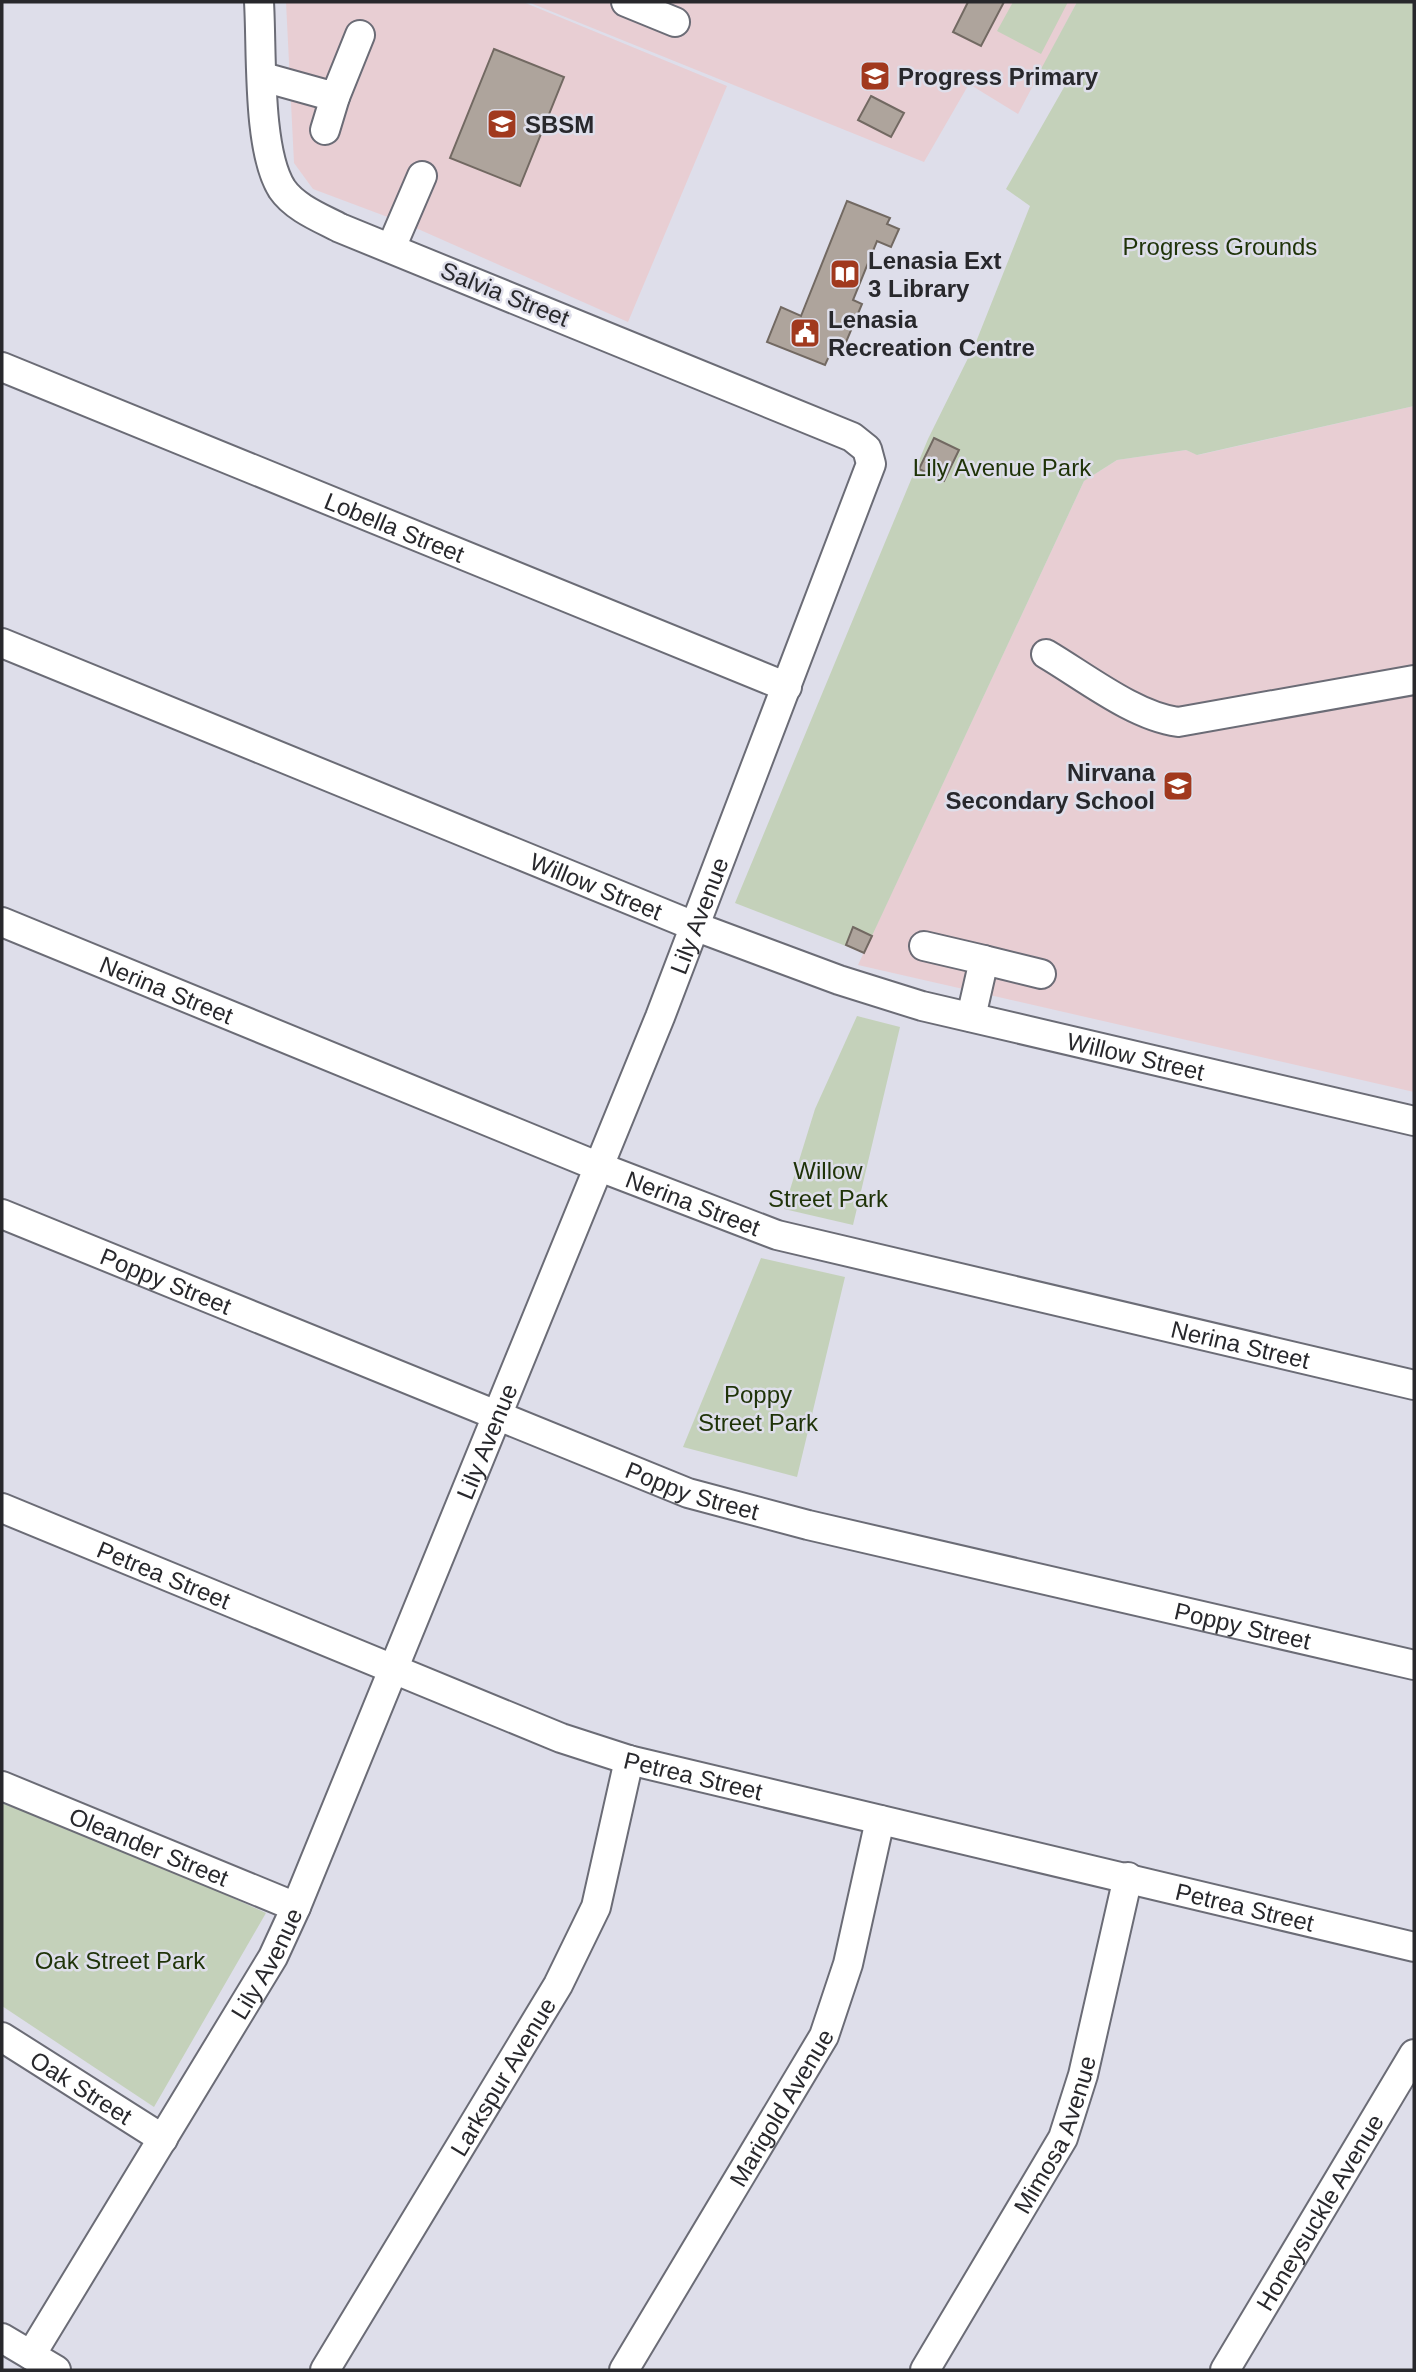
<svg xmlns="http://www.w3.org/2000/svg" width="1416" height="2372" viewBox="0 0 1416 2372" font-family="Helvetica,sans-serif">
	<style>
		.education { fill: #e8ced3 }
		.green { fill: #c4d1ba }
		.building { fill: #aea49c; stroke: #726962; stroke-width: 2 }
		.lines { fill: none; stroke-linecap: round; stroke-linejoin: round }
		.minor-casing { stroke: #6b6c76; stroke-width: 32 }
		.minor { stroke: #fff; stroke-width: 28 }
		.labels { text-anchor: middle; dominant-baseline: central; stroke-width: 5; stroke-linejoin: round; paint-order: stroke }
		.poi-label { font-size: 24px; font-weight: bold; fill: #28282c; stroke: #dedeea; text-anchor: start }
		.park-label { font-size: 24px; fill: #1f3308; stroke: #dedeea }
		.street-label { font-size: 24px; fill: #28282c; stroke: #dedeea }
	</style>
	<rect width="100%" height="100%" fill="#dedeea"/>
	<path class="education" d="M286 2H523L727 86 628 322 409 225 313 189 294 163Z
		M528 2H1077L1018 114 969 84 924 162Z
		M1414 406V1092L858 965 1084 481 1117 460 1186 450 1198 455Z"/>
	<path class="green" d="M1013 2H1068L1041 54 997 31Z
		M1077 2H1414V406L1197 455 1186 450 1117 460 1084 481 864 953 735 903 928 439 976 342 1030 206 1006 189 1067 82 1041 69Z
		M857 1016 900 1027 853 1225 784 1209 815 1109Z
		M761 1258 845 1277 797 1477 683 1447Z
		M2 1803 157 1863 266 1913 154 2107 2 2006Z"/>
	<path class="building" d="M968 2H1004L981 46 953 32Z
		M494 49 564 77 520 186 450 158Z
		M871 96 904 113 891 137 858 120Z
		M847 201 890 218 887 224 899 229 891 247 877 241 853 300 862 304 844 347 835 343 825 365 767 342 781 307 801 316Z
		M934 438 959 450 944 481 919 469Z
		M853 927 872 936 864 953 846 945Z"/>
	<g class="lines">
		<g class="minor-casing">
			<g id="minor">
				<path d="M626 2 675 22"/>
				<path d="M263 77 335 97 360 35"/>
				<path d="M325 130 335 97"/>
				<path d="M391 248 422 176"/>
				<path id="s1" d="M2 367 787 687"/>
				<path id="s2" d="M2 643 694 926 839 980 922 1006 1414 1121"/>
				<path d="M1046 654C1085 677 1134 716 1178 722L1414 680"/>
				<path id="s3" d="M2 922 597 1166 777 1235 1414 1385"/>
				<path d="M924 946 984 960 971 1017"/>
				<path d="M984 960 1041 974"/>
				<path id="s4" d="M2 1214 688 1493 808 1525 1414 1665"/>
				<path id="s5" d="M2 1508 561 1738 629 1760 1414 1947"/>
				<path id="s6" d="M2 1786 296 1907"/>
				<path id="s7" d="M2 2037 163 2139"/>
				<path d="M2 2338 56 2370"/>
				<path id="s8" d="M31 2355 273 1957 296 1907 660 1017 871 464 867 449 852 437 340 228C321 218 295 208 282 189 257 150 262 50 259 2"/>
				<path id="s9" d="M325 2370 558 1985 596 1907 629 1760"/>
				<path id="s10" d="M624 2370 824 2036 848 1964 880 1820"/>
				<path id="s11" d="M925 2370 1063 2138 1083 2075 1128 1877"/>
				<path id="s12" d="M1225 2370 1414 2054"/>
			</g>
		</g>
		<use href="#minor" class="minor"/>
	</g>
	<defs>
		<g id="school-square" transform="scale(1.575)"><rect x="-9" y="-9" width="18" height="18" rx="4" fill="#a1391e" stroke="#dedeea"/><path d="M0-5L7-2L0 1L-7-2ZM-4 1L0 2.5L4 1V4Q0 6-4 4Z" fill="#fff"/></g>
		<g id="library-square" transform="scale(1.575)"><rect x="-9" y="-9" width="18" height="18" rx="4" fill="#a1391e" stroke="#dedeea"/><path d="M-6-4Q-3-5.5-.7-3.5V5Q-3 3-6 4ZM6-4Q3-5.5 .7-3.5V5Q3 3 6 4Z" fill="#fff"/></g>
		<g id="civic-square" transform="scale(1.575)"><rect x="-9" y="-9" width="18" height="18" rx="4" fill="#a1391e" stroke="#dedeea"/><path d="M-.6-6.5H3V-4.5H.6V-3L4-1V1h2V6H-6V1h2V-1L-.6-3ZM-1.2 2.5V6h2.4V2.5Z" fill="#fff"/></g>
	</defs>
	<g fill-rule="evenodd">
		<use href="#school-square" x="875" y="76"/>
		<use href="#school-square" x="502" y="124"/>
		<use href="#library-square" x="845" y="274"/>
		<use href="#civic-square" x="805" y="333"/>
		<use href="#school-square" x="1178" y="786"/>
	</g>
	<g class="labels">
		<g class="poi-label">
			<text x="898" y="76">Progress Primary</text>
			<text x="525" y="124">SBSM</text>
			<text x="868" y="260">Lenasia Ext<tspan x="868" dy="28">3 Library</tspan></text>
			<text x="828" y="319">Lenasia<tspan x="828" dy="28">Recreation Centre</tspan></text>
			<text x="1155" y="772" text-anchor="end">Nirvana<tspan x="1155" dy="28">Secondary School</tspan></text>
		</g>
		<g class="park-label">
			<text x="1220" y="246">Progress Grounds</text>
			<text x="1002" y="467">Lily Avenue Park</text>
			<text x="828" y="1170">Willow<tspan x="828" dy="28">Street Park</tspan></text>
			<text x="758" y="1394">Poppy<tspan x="758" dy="28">Street Park</tspan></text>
			<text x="120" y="1960">Oak Street Park</text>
		</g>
		<g class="street-label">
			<text transform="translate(505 294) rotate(22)">Salvia Street</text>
			<text stroke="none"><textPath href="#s1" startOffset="424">Lobella Street</textPath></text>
			<text stroke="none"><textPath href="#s2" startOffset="642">Willow Street</textPath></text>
			<text stroke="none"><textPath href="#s8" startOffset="1591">Lily Avenue</textPath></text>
			<text stroke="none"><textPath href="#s3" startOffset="178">Nerina Street</textPath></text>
			<text stroke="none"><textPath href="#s2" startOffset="1209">Willow Street</textPath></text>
			<text stroke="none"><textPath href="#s3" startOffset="746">Nerina Street</textPath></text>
			<text stroke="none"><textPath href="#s4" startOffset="177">Poppy Street</textPath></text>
			<text stroke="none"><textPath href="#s3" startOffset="1312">Nerina Street</textPath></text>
			<text stroke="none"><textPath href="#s8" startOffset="1024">Lily Avenue</textPath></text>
			<text stroke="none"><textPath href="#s4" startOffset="744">Poppy Street</textPath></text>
			<text stroke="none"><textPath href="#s5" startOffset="175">Petrea Street</textPath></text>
			<text stroke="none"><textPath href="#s4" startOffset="1311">Poppy Street</textPath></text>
			<text stroke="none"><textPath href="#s5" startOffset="742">Petrea Street</textPath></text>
			<text stroke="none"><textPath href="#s6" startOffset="159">Oleander Street</textPath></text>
			<text stroke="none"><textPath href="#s5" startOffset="1309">Petrea Street</textPath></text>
			<text stroke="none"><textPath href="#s8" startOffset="457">Lily Avenue</textPath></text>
			<text stroke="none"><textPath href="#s9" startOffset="343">Larkspur Avenue</textPath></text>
			<text stroke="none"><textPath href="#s7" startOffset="94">Oak Street</textPath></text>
			<text stroke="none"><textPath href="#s10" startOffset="306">Marigold Avenue</textPath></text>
			<text stroke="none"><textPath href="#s11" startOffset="270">Mimosa Avenue</textPath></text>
			<text stroke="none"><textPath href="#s12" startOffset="184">Honeysuckle Avenue</textPath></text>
		</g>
	</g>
	<rect width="1416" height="2372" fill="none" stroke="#28282c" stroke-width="7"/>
</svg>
